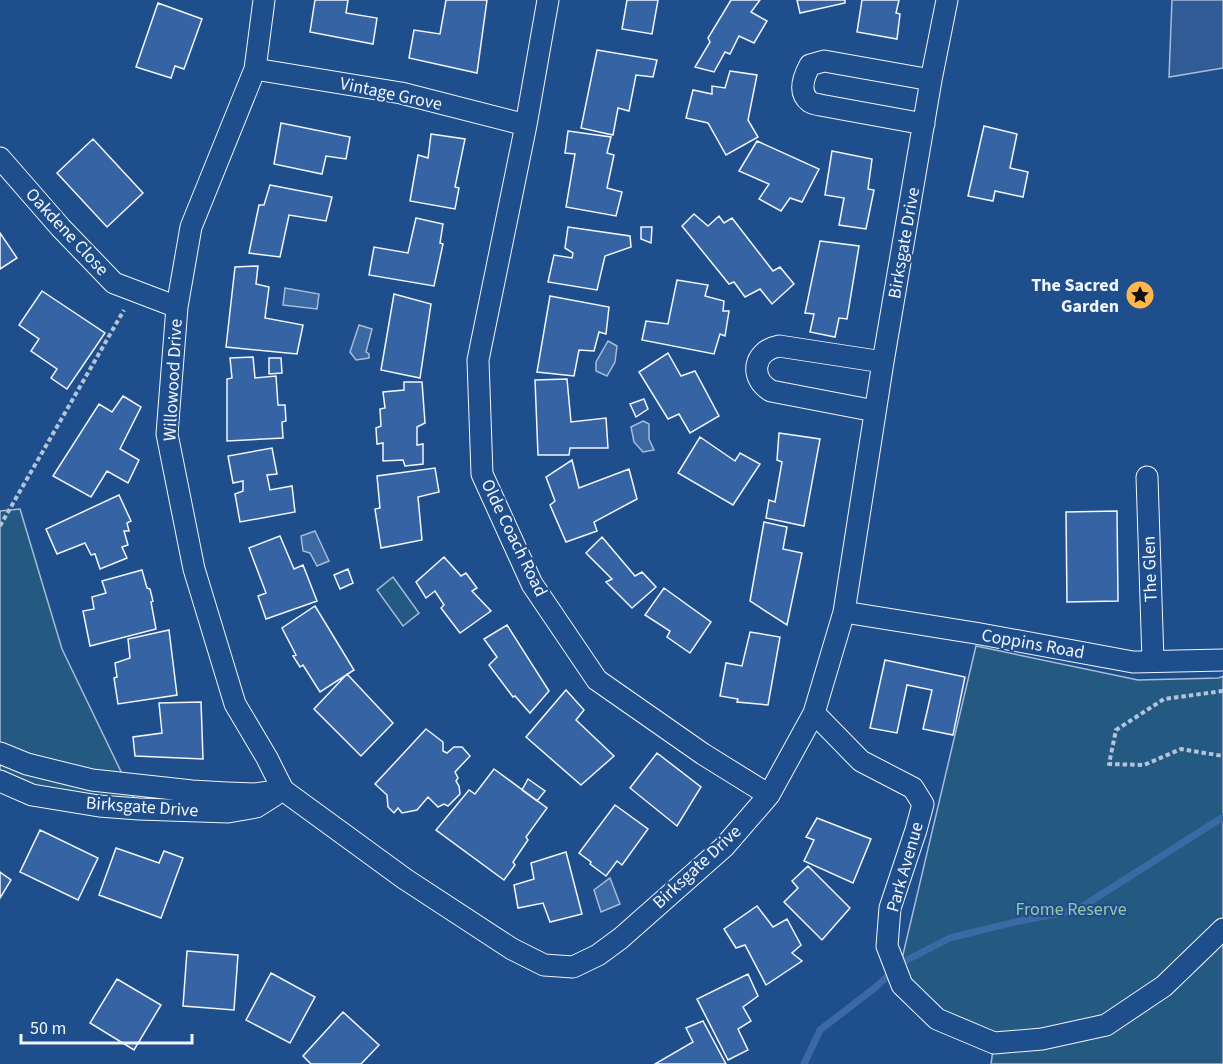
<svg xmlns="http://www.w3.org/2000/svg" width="1223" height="1064" viewBox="0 0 1223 1064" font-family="'Source Sans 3',sans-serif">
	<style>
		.green { fill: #245a82; stroke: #a8bbd7; stroke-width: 1.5 }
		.parking { fill: #305b95; stroke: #a8bbd7; stroke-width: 1.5 }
		.water { fill: #3b69a3; stroke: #a8bbd7; stroke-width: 1.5 }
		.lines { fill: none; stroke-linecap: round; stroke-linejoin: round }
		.stream { stroke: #3b69a3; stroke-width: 7 }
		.building { fill: #3563a3; stroke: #f2f6ff; stroke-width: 1.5 }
		.minor-casing { stroke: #f2f6ff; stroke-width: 23 }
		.path { stroke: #b3c4dc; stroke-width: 4; stroke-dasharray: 4.5 3; stroke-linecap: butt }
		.minor { stroke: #1f4e8c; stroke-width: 21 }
		.labels { text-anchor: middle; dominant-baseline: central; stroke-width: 4.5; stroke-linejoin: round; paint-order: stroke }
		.street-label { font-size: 18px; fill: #f2f6ff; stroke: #1f4e8c }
		.poi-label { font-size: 18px; font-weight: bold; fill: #f2f6ff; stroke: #1f4e8c; text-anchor: end }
		.park-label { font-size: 18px; fill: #97c8a6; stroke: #1f4e8c }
	</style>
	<rect width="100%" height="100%" fill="#1f4e8c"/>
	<path class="green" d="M20 509 62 649 139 809 0 781V511Z
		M393 577 419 613 403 626 377 590Z
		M976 646 1138 680 1219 678 1223 676V1064H991L994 1043 902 985 901 963Z"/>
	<path class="parking" d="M1172 0H1223V68L1169 77Z"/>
	<path class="water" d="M285 288 319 294 317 309 283 305Z
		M359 325 372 329 366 352 369 354V358L356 360 350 352Z
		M608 341 617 346 615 362 607 376 596 371V362Z
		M643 421 649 424V439L654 450 643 452 634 442 631 427Z
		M315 531 329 561 317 566 310 553 303 551 301 536Z
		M610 878 620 904 601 912 594 890Z"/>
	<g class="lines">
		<path class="stream" d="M804 1064 820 1030 876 987 901 963 950 938 1019 921 1077 910 1223 817"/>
	</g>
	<path class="building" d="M315 0H348L346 13 377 18 373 44 310 32Z
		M446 0H487L477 73 409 58 414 30 440 34Z
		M627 0H658L652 34 622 29Z
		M731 0H760L751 12 767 21 754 43 739 36 730 54 725 52 714 72 695 67 710 42 708 38Z
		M797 0H845V3L800 13Z
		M862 0H899L896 13 900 14 897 39 857 32Z
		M158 3 202 19 184 69 175 66 171 78 136 67Z
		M597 50 657 60 653 77 636 75 629 111 618 108 613 135 581 128Z
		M730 71 757 75 748 120 758 137 726 155 708 123 686 118 693 90 712 94V86L725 88Z
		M281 123 350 137 346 159 326 156 322 174 274 164Z
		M984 126 1017 134 1010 168 1028 172 1023 197 995 191 993 201 968 196Z
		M568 131 611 137 607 153 614 155 607 188 622 192 616 216 566 207 575 154 565 153Z
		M431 134 465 139 455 187 459 188 455 209 410 201 418 155 428 158Z
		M93 139 143 193 107 227 57 173Z
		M757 141 819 169 802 202 790 198 781 211 759 199 769 184 739 171Z
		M832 151 872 159 868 189 874 190 866 229 839 225 844 198 825 195Z
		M270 185 332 197 326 221 289 215 280 257 249 253 259 205H264Z
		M694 214 708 226 719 216 724 223 732 218 773 271 780 267 794 284 772 304 760 289 745 297 734 282 729 284 682 226Z
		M416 218 443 224 440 243 443 244 434 286 369 275 374 247 408 253Z
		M568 227 630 236 631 247 605 256 597 290 548 282 554 255 572 258 573 253 565 248Z
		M641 227H652L651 243 641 239Z
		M0 233 17 258 0 269Z
		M820 241 859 246 847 319 839 318 835 337 810 332 814 314 805 313Z
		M258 266 256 284 269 287 265 318 303 325 297 354 226 347 235 267Z
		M677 280 708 285 705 296 724 301 723 311H729L725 336 720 334 714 354 642 340 646 321 668 324Z
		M42 291 105 333 67 389 51 378 57 369 31 351 39 339 19 325Z
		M394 294 431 304 420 378 381 370Z
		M550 296 609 307 606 334 599 332 594 351 579 350 574 376 537 372Z
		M668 353 681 376 695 371 719 416 690 433 679 414 668 419 639 372Z
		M253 357 255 378 276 376 278 405H285L286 421 282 422 283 438 227 441V379L232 378 230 358Z
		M269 358H281L282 373 269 374Z
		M567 379 571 422 606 418 608 448H570L569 455H538L535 380Z
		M404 382H422L425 423 417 427V445L423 444V464L405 466 403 460 383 461V443L377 444 376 428 381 426 380 409 385 408 383 392 404 390Z
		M123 396 141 407 120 449 139 460 128 483 107 471 91 497 53 476 99 404 112 412Z
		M644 399 648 409 636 417 630 404Z
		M779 433 820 439 804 526 766 518 769 500 775 502 782 462 777 460Z
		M700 437 735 461 740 453 760 464 733 505 678 473Z
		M272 448 277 474 267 475 270 490 292 486 295 512 240 522 235 494 243 491V481L233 483 228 456Z
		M572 460 579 488 629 469 637 499 594 522 597 531 566 542 550 505 555 501 546 477Z
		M435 468 439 492 418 497 422 540 381 548 375 509 380 508 377 476Z
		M119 495 131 521 127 523 129 531H124L128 545 122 547 127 558 100 569 95 554 91 555 85 543 57 554 46 529Z
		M1117 511 1118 601 1067 602 1066 512Z
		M764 522 787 527 783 549 802 553 787 625 750 601Z
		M280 536 294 569 303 565 317 601 266 619 258 596 266 593 249 548Z
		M602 537 635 576 642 572 656 587 632 608 606 582 612 579 586 553Z
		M444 557 461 576 466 573 477 588 472 591 491 611 460 633 441 608 444 605 435 591 426 598 416 582Z
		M348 569 353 583 340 589 334 575Z
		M142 570 147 588 150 589 153 601 151 602 156 629 90 646 83 611 94 609 92 597 106 593 102 581Z
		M664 588 711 622 690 653 667 637 670 631 645 615Z
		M315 606 354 670 320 692 303 665 300 667 293 656 296 655 282 628Z
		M507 625 549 691 530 713 515 696 513 697 489 665 497 657 484 639Z
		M169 630 177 695 118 704 114 678 117 677 115 663 130 658 128 639Z
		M750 632 780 637 768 705 737 702 738 699 720 696 726 663 742 666Z
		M885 660 965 677 953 735 923 729 932 690 907 685 897 733 870 728Z
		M347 674 393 723 361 756 314 709Z
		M566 690 584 710 576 720 614 756 581 785 526 737Z
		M201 702 203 759 135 756 133 737 162 733 159 703Z
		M426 729 443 742V751L447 753 454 747H462L470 756 455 772 458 778 456 781 459 786 460 794 448 806 444 804 438 807 428 797 417 810 402 813 398 808 394 813 388 807 387 795 375 784Z
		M657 753 701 787 677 826 630 788Z
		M494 769 547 808 526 837 528 840 513 862 515 865 504 880 436 830 469 790 475 794Z
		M528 779 545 791 537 801 522 790Z
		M615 805 648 829 622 865 617 861 606 876 590 864 591 862 579 853Z
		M817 818 871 839 853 883 804 861 814 840 806 837Z
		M40 830 98 858 78 900 20 872Z
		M116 848 159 863 164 851 183 858 161 918 99 895Z
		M566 852 582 914 550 922 543 903 518 908 514 885 534 879 531 863Z
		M808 866 850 908 822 940 784 902 798 888 792 881Z
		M0 872 11 880 0 898Z
		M757 906 773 927 787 919 801 945 792 953 802 961 766 985 745 945 736 948 724 929Z
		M187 951 238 955 234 1010 183 1006Z
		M271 973 315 997 290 1043 246 1020Z
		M748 974 758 996 743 1007 751 1021 738 1029 748 1050 728 1060 697 999Z
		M117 979 161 1005 134 1050 90 1023Z
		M343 1012 379 1045 361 1064H311L303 1056Z
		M703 1021 726 1064H655L693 1042 686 1028Z"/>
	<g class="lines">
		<g class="minor-casing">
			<path id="minor" d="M264 0 255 69 191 227 177 307 167 434 194 569 235 704 267 758 283 790
				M548 0 526 125 478 360 482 474 532 584 597 680 703 754 769 795
				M255 69 401 93 526 125
				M924 124 820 105C816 104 813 104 810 102 797 92 804 76 810 65L824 61 931 80
				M0 158 61 228 114 283 177 307
				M875 411 771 391C749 378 753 351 779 346L883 362
				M1147 477 1153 661
				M844 612 975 633 1133 662 1223 660
				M814 713 861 761 913 788 923 804 916 830 890 908 887 946 902 985 937 1019 994 1043 1042 1039 1106 1025 1164 986 1223 929
				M0 753 27 764 92 780 192 791 227 793 255 794 283 790 405 879 512 949 544 965 573 967 598 955 621 938 724 847 769 795 814 713 844 612 883 362 931 80 947 0
				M0 781 32 795 99 806 139 809 228 812 256 807 275 795"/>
		</g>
		<path class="path" d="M0 526 124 310
			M1223 691 1164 699 1116 730 1109 764 1144 765 1181 749 1223 756"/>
		<use href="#minor" class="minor"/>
	</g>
	<defs>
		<g id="sight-disc" transform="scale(1.5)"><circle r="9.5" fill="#ffb74d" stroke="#1f4e8c"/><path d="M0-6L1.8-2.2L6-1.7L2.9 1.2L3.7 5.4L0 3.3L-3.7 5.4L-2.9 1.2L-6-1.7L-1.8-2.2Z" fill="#111"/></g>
	</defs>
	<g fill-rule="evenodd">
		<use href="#sight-disc" x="1140" y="295"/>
	</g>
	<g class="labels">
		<g class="street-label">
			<text transform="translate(391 94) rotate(12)">Vintage Grove</text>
			<text transform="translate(67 232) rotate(47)">Oakdene Close</text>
			<text transform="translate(904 243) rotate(-80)">Birksgate Drive</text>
			<text transform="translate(173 380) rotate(-87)">Willowood Drive</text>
			<text transform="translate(514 538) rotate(64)">Olde Coach Road</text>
			<text transform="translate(1150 569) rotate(-92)">The Glen</text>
			<text transform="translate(1033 644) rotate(10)">Coppins Road</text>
			<text transform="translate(142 807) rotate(4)">Birksgate Drive</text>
			<text transform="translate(697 867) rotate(-43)">Birksgate Drive</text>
			<text transform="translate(905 867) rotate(-74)">Park Avenue</text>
		</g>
		<g class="poi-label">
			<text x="1119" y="285">The Sacred<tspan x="1119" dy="21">Garden</tspan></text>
		</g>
		<g class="park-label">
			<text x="1071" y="909">Frome Reserve</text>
		</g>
	</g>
	<path d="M21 1034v9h171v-9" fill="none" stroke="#f2f6ff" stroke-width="3"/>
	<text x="30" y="1034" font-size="18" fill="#f2f6ff" stroke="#1f4e8c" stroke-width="4.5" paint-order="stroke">50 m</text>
</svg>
